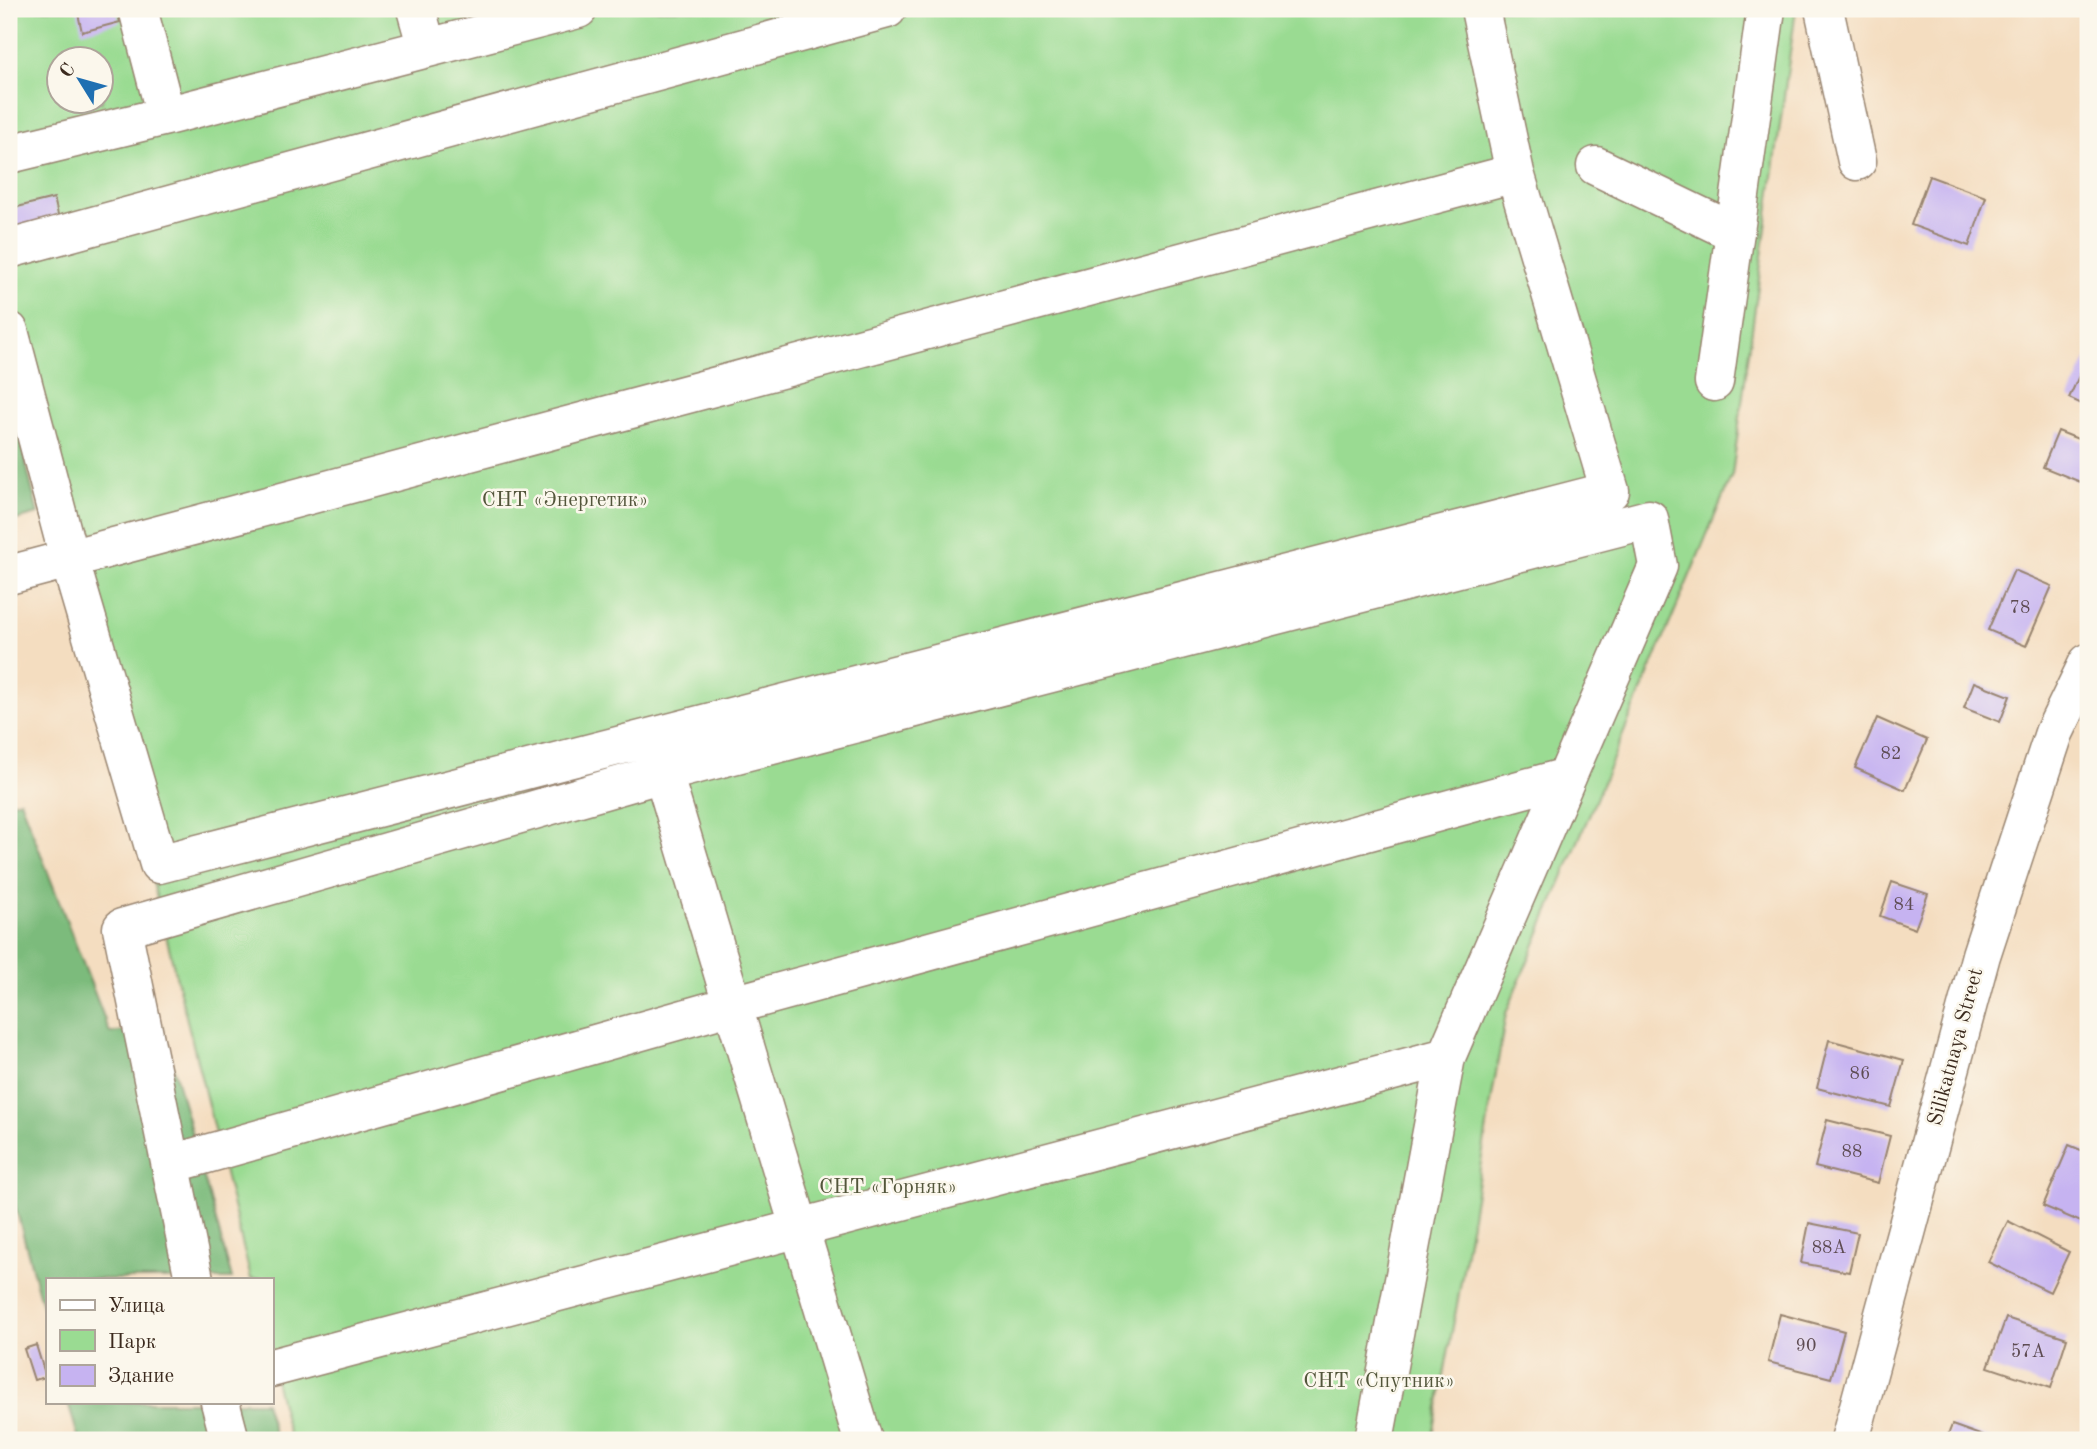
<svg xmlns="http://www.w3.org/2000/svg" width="2097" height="1449" viewBox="0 0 2097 1449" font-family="'Old Standard TT',serif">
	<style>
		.green { fill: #9adb92; stroke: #6a8258; stroke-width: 2; fill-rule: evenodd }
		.forest { fill: #7bbb7c; stroke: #5b724d; stroke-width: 2 }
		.building { fill: #c6b3f1 }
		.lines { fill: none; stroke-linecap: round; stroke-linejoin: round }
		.minor-casing { stroke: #98846f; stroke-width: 41 }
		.minor { stroke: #fff; stroke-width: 38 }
		.labels { text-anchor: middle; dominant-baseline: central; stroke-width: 5; stroke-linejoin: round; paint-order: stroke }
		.number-label { font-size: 18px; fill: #5e4c53 }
		.park-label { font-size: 21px; fill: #53563b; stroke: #fbf7ec }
		.street-label { font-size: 21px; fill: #3b2a1e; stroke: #fbf7ec }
	</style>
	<rect width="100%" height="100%" fill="#fbf7ec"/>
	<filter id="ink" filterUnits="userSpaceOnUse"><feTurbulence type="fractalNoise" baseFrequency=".0143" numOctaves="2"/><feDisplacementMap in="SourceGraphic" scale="14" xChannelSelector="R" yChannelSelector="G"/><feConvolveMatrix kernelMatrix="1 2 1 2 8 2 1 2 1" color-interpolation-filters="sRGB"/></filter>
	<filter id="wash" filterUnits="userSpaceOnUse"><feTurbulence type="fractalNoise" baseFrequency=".00686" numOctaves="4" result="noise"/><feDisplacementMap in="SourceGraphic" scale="28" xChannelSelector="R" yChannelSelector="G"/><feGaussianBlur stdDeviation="1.57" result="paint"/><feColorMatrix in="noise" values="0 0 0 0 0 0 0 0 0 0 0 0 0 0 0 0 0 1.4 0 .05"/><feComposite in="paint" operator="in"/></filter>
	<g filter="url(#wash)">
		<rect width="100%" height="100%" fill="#f4ddc0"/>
		<path class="green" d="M9 9H1796L1732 475 1506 1013 1458 1299 1432 1440H290L271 1364V1279H251L9 300ZM60 60H102V102H60Z"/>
		<path class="forest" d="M9 392 38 514 9 522Z
			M20 800 110 1033 162 1026 232 1279H47V1324L9 1182V803Z
			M68 1402H265L276 1440H79Z"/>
		<g id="blocks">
			<path class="building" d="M77 9H116L120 22 82 32Z
				M1929 176 1986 197 1969 246 1911 225Z
				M54 198 62 231 9 245V209Z
				M2088 356V407L2069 398Z
				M2058 431 2088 443V485L2043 467Z
				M2014 570 2052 586 2026 646 1988 630Z
				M1974 682 2010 696 2000 722 1964 708Z
				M1877 718 1927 740 1905 790 1855 768Z
				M1892 882 1928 894 1915 929 1880 916Z
				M1829 1040 1904 1060 1891 1107 1817 1088Z
				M1827 1120 1890 1136 1878 1183 1815 1167Z
				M2069 1145 2088 1153V1225L2043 1206Z
				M2008 1221 2069 1252 2050 1292 1988 1262Z
				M1809 1223 1858 1233 1849 1272 1801 1263Z
				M1780 1314 1844 1331 1831 1378 1768 1362Z
				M2006 1318 2067 1338 2051 1388 1988 1367Z
				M36 1345 46 1377 34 1380 24 1349Z
				M1952 1425 1994 1440H1946Z"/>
		</g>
	</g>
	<g filter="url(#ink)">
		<use href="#blocks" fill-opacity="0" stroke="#98846f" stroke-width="2"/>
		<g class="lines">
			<g class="minor-casing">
				<path id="minor" d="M138 9 166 116
					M416 9 427 48
					M1824 9 1857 161
					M9 154 166 116 578 9
					M1596 166 1735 233
					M9 249 887 9
					M9 331 69 558 159 864 1610 491 1515 173 1480 9
					M1714 382 1766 9
					M9 575 1515 173
					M663 773 863 1440
					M171 1164 733 1005 1567 777
					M194 1279 122 928 663 773 1649 519 1658 566 1446 1057 1374 1440
					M271 1368 1446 1057
					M220 1402 230 1440
					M1850 1440 1981 955 2054 733 2088 663"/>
			</g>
			<use href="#minor" class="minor"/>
		</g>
	</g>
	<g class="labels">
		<g class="number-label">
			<text x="2020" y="608">78</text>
			<text x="1891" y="754">82</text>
			<text x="1904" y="905">84</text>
			<text x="1860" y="1074">86</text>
			<text x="1852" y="1152">88</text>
			<text x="1829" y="1248">88А</text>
			<text x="1806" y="1346">90</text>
			<text x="2028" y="1352">57А</text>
		</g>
		<g class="park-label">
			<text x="565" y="500">СНТ «Энергетик»</text>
			<text x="888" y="1187">СНТ «Горняк»</text>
			<text x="1379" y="1381">СНТ «Спутник»</text>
		</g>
		<g class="street-label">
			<text transform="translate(1956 1047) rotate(-75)">Silikatnaya Street</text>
		</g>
	</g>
	<rect width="2097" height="1449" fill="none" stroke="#fbf7ec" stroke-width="35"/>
	<rect x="46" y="1278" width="228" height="126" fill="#fbf7ec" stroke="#aea59a" stroke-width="2"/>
	<rect x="60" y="1300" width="35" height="10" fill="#ffffff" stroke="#aea59a" stroke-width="2"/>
	<text x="108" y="1312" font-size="21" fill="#3b2a1e">Улица</text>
	<rect x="60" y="1330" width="35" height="21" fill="#9adb92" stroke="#aea59a" stroke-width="2"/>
	<text x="108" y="1348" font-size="21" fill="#3b2a1e">Парк</text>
	<rect x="60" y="1365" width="35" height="21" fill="#c6b3f1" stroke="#aea59a" stroke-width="2"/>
	<text x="108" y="1382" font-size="21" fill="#3b2a1e">Здание</text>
	<g transform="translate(80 80) rotate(307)"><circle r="33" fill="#fbf7ec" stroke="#aea59a" stroke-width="2"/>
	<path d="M0-5L12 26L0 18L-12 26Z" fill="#1f6fb2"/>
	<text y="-10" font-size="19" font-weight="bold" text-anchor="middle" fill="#3b2a1e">С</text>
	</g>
</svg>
